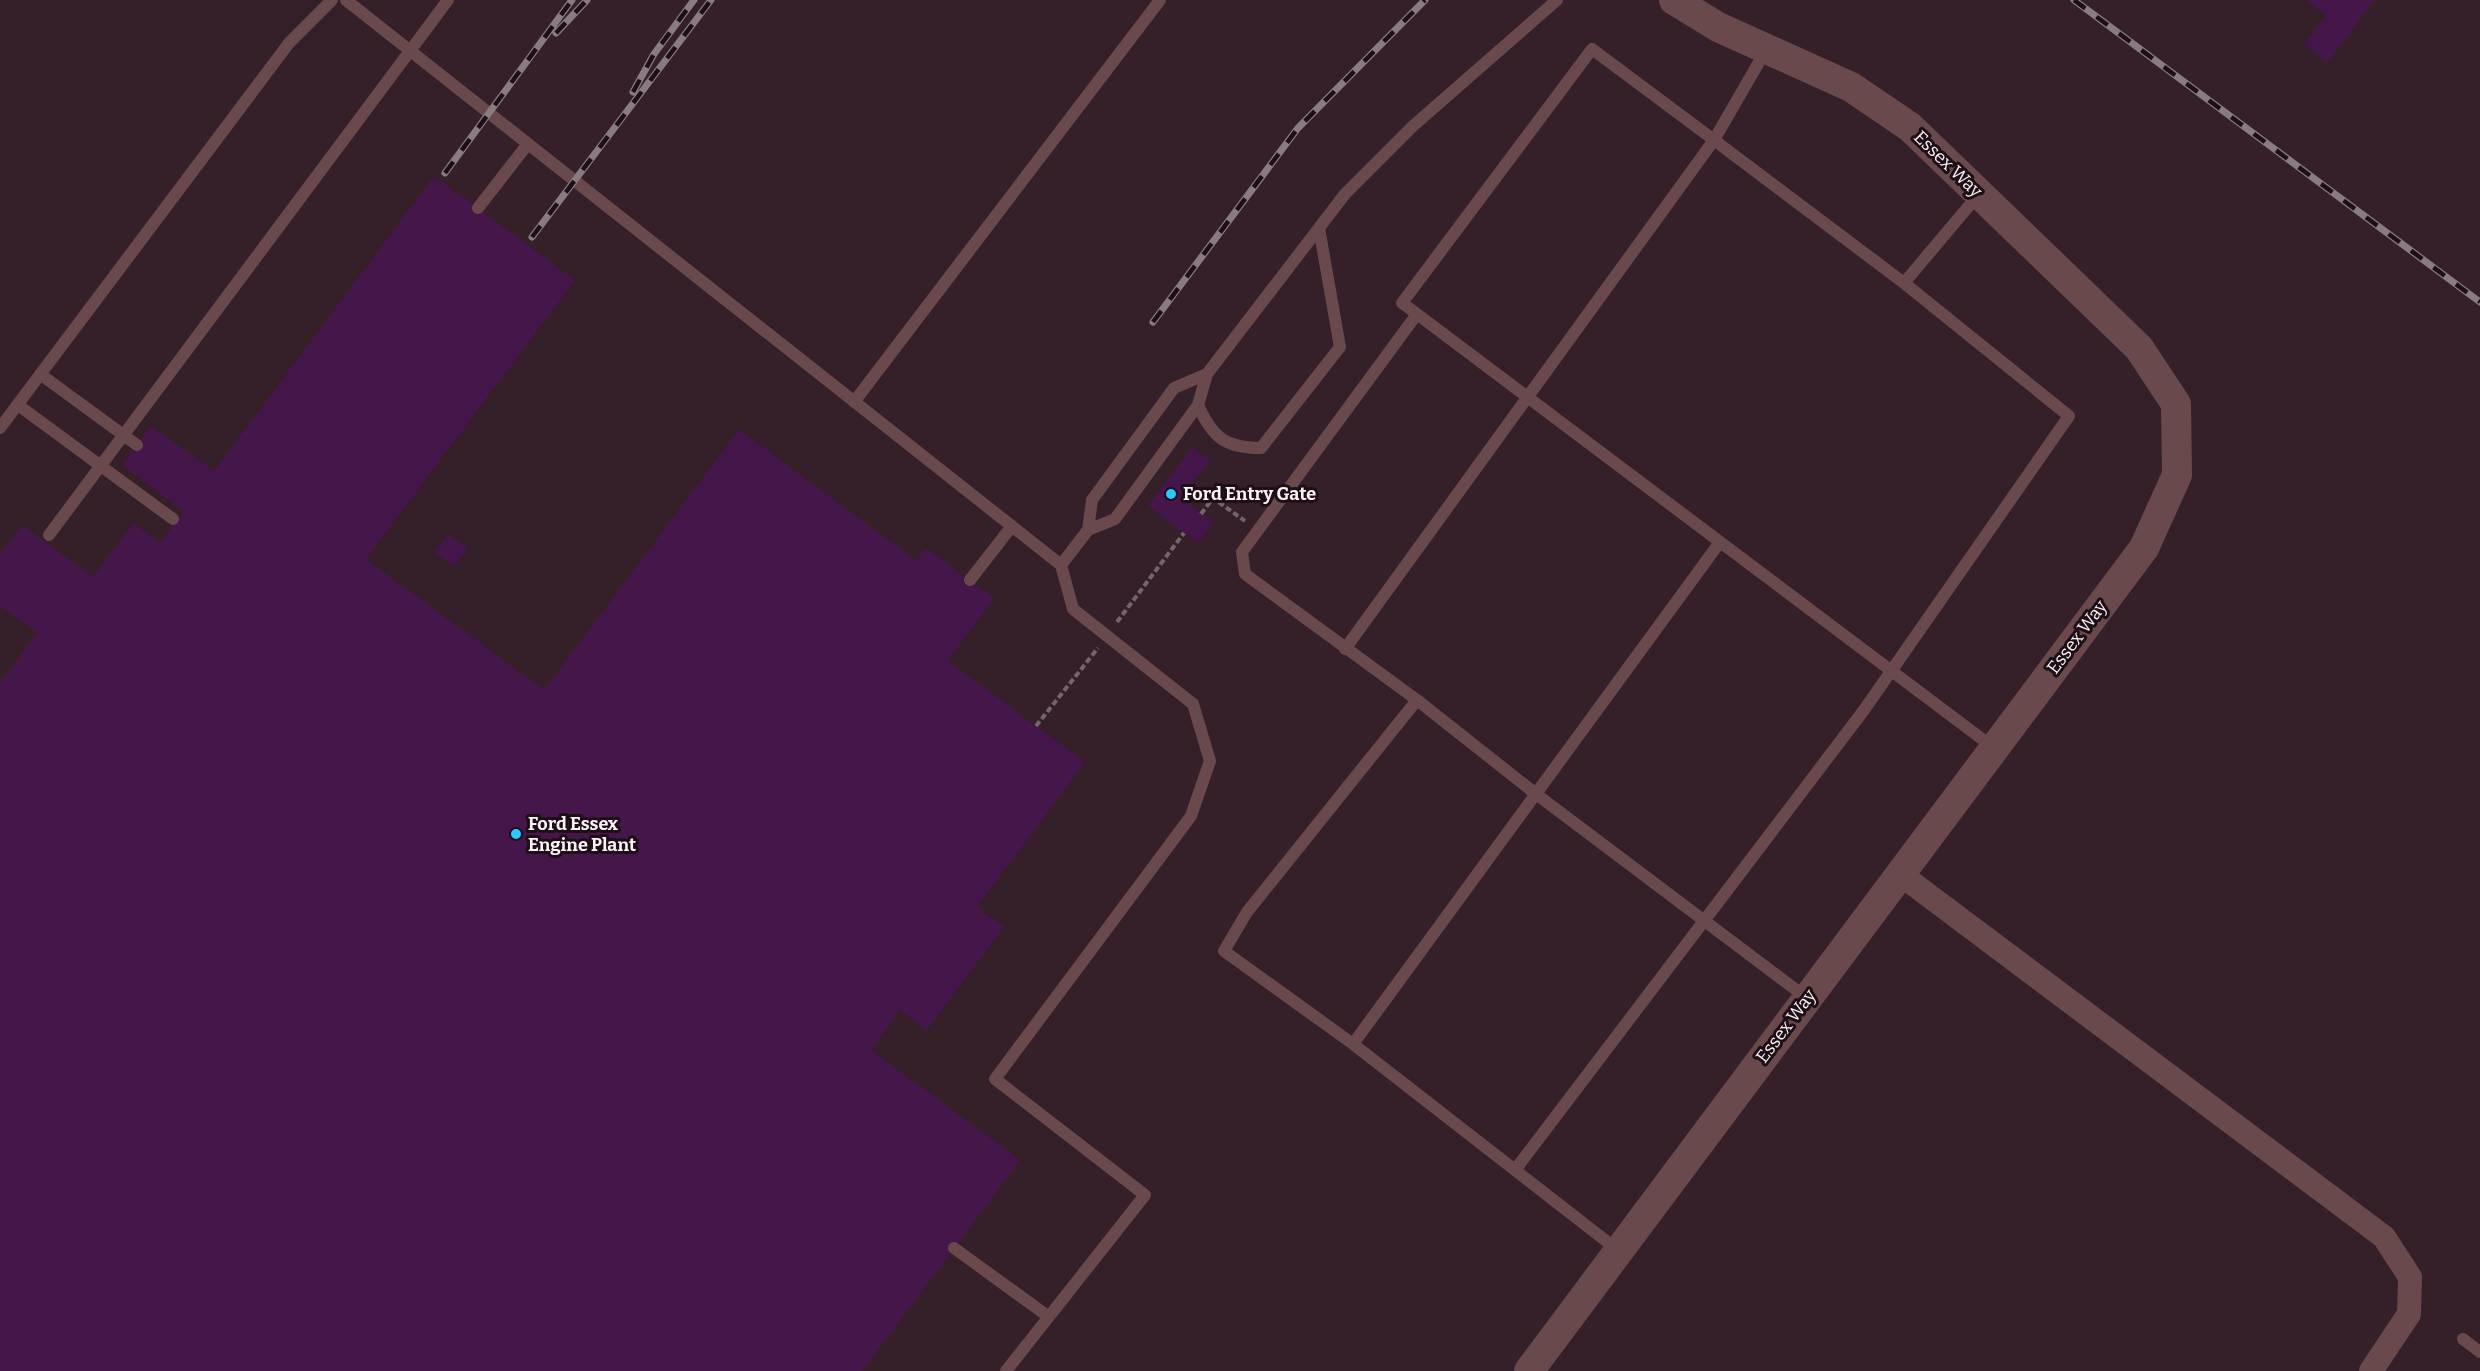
<svg xmlns="http://www.w3.org/2000/svg" width="2480" height="1371" viewBox="0 0 2480 1371" font-family="Bitter,serif">
	<style>
		.built { fill: #35202a }
		.building { fill: #451649 }
		.lines { fill: none; stroke-linecap: round; stroke-linejoin: round }
		.path { stroke: #73656c; stroke-width: 4; stroke-dasharray: 6 3; stroke-linecap: butt }
		.service { stroke: #6a494c; stroke-width: 12 }
		.minor { stroke: #6a494c; stroke-width: 24 }
		.tertiary { stroke: #6a494c; stroke-width: 30 }
		.rail-casing { stroke: #887b81; stroke-width: 7 }
		.rail { stroke: #1d0f16; stroke-width: 4.5; stroke-dasharray: 14; stroke-linecap: butt }
		.poi-dot { fill: #29c8ff; stroke: #1d0f16; stroke-width: 2 }
		.labels { text-anchor: middle; dominant-baseline: central; stroke-width: 6; stroke-linejoin: round; paint-order: stroke }
		.street-label { font-size: 18px; fill: #fcf1f6; stroke: #1d0f16 }
		.poi-label { font-size: 18px; font-weight: bold; fill: #fcf1f6; stroke: #1d0f16; text-anchor: start }
	</style>
	<rect width="100%" height="100%" fill="#27181f"/>
	<path class="built" d="M0 0H2480V1371H0Z"/>
	<path class="building" d="M2306 0H2374L2328 62 2304 44 2326 15Z
		M434 176 575 280 366 559 544 690 739 429 916 561 926 548 994 598 948 661 1085 762 977 907 1004 927 927 1030 900 1010 871 1050 1020 1160 862 1371H0V683L37 633 0 606V554L22 525 93 577 133 523 160 543 184 511 122 465 137 445 151 426 214 471Z
		M1192 447 1210 460 1181 499 1214 522 1198 543 1148 506Z
		M448 534 468 548 454 567 434 552Z"/>
	<g class="lines">
		<path class="path" d="M1201 514 1213 498 1245 521
			M1117 622 1184 533
			M1036 726 1098 648"/>
		<path class="service" d="M346 0 1061 565
			M478 208 527 145
			M1904 283 1979 194
			M40 374 137 445
			M854 402 1160 0
			M18 405 173 519
			M1198 405C1212 437 1225 448 1261 448L1340 347 1319 228
			M0 428 289 43 332 0
			M1088 530 1092 500 1174 388 1207 374
			M49 535 448 0
			M970 580 1012 526
			M1345 649 1714 140 1592 49 1402 303 1417 314
			M1417 700 1247 912 1224 951 1353 1044 1619 1251
			M1807 998 1536 794 1417 700 1245 574 1242 552 1417 314 1994 748
			M1353 1044 1720 542
			M1515 1170 1864 710 2069 416 1904 283 1714 140 1766 50
			M954 1248 1049 1317
			M2463 1339 2480 1352
			M1006 1371 1145 1195 995 1079 1191 816 1210 761 1193 704 1073 609 1061 565 1088 530 1115 519 1198 405 1207 374 1345 194 1413 126 1557 0"/>
		<path class="minor" d="M1900 874 2384 1237 2410 1277 2409 1314 2371 1371"/>
		<path class="tertiary" d="M1529 1371 2144 548 2177 475 2176 404 2139 348 1910 127 1851 87 1718 27 1674 0"/>
		<g class="rail-casing">
			<path id="rail" d="M2074 0 2480 302
				M556 33 587 0
				M633 92 654 54 694 0
				M445 173 572 0
				M532 237 711 0
				M1153 322 1298 128 1425 0"/>
		</g>
		<use href="#rail" class="rail"/>
	</g>
	<g class="poi-dot">
		<circle cx="1171" cy="494" r="6"/>
		<circle cx="516" cy="834" r="6"/>
	</g>
	<g class="labels">
		<g class="street-label">
			<text transform="translate(1948 164) rotate(44)">Essex Way</text>
			<text transform="translate(2077 637) rotate(-53)">Essex Way</text>
			<text transform="translate(1786 1026) rotate(-53)">Essex Way</text>
		</g>
		<g class="poi-label">
			<text x="1183" y="494">Ford Entry Gate</text>
			<text x="528" y="824">Ford Essex<tspan x="528" dy="21">Engine Plant</tspan></text>
		</g>
	</g>
</svg>
